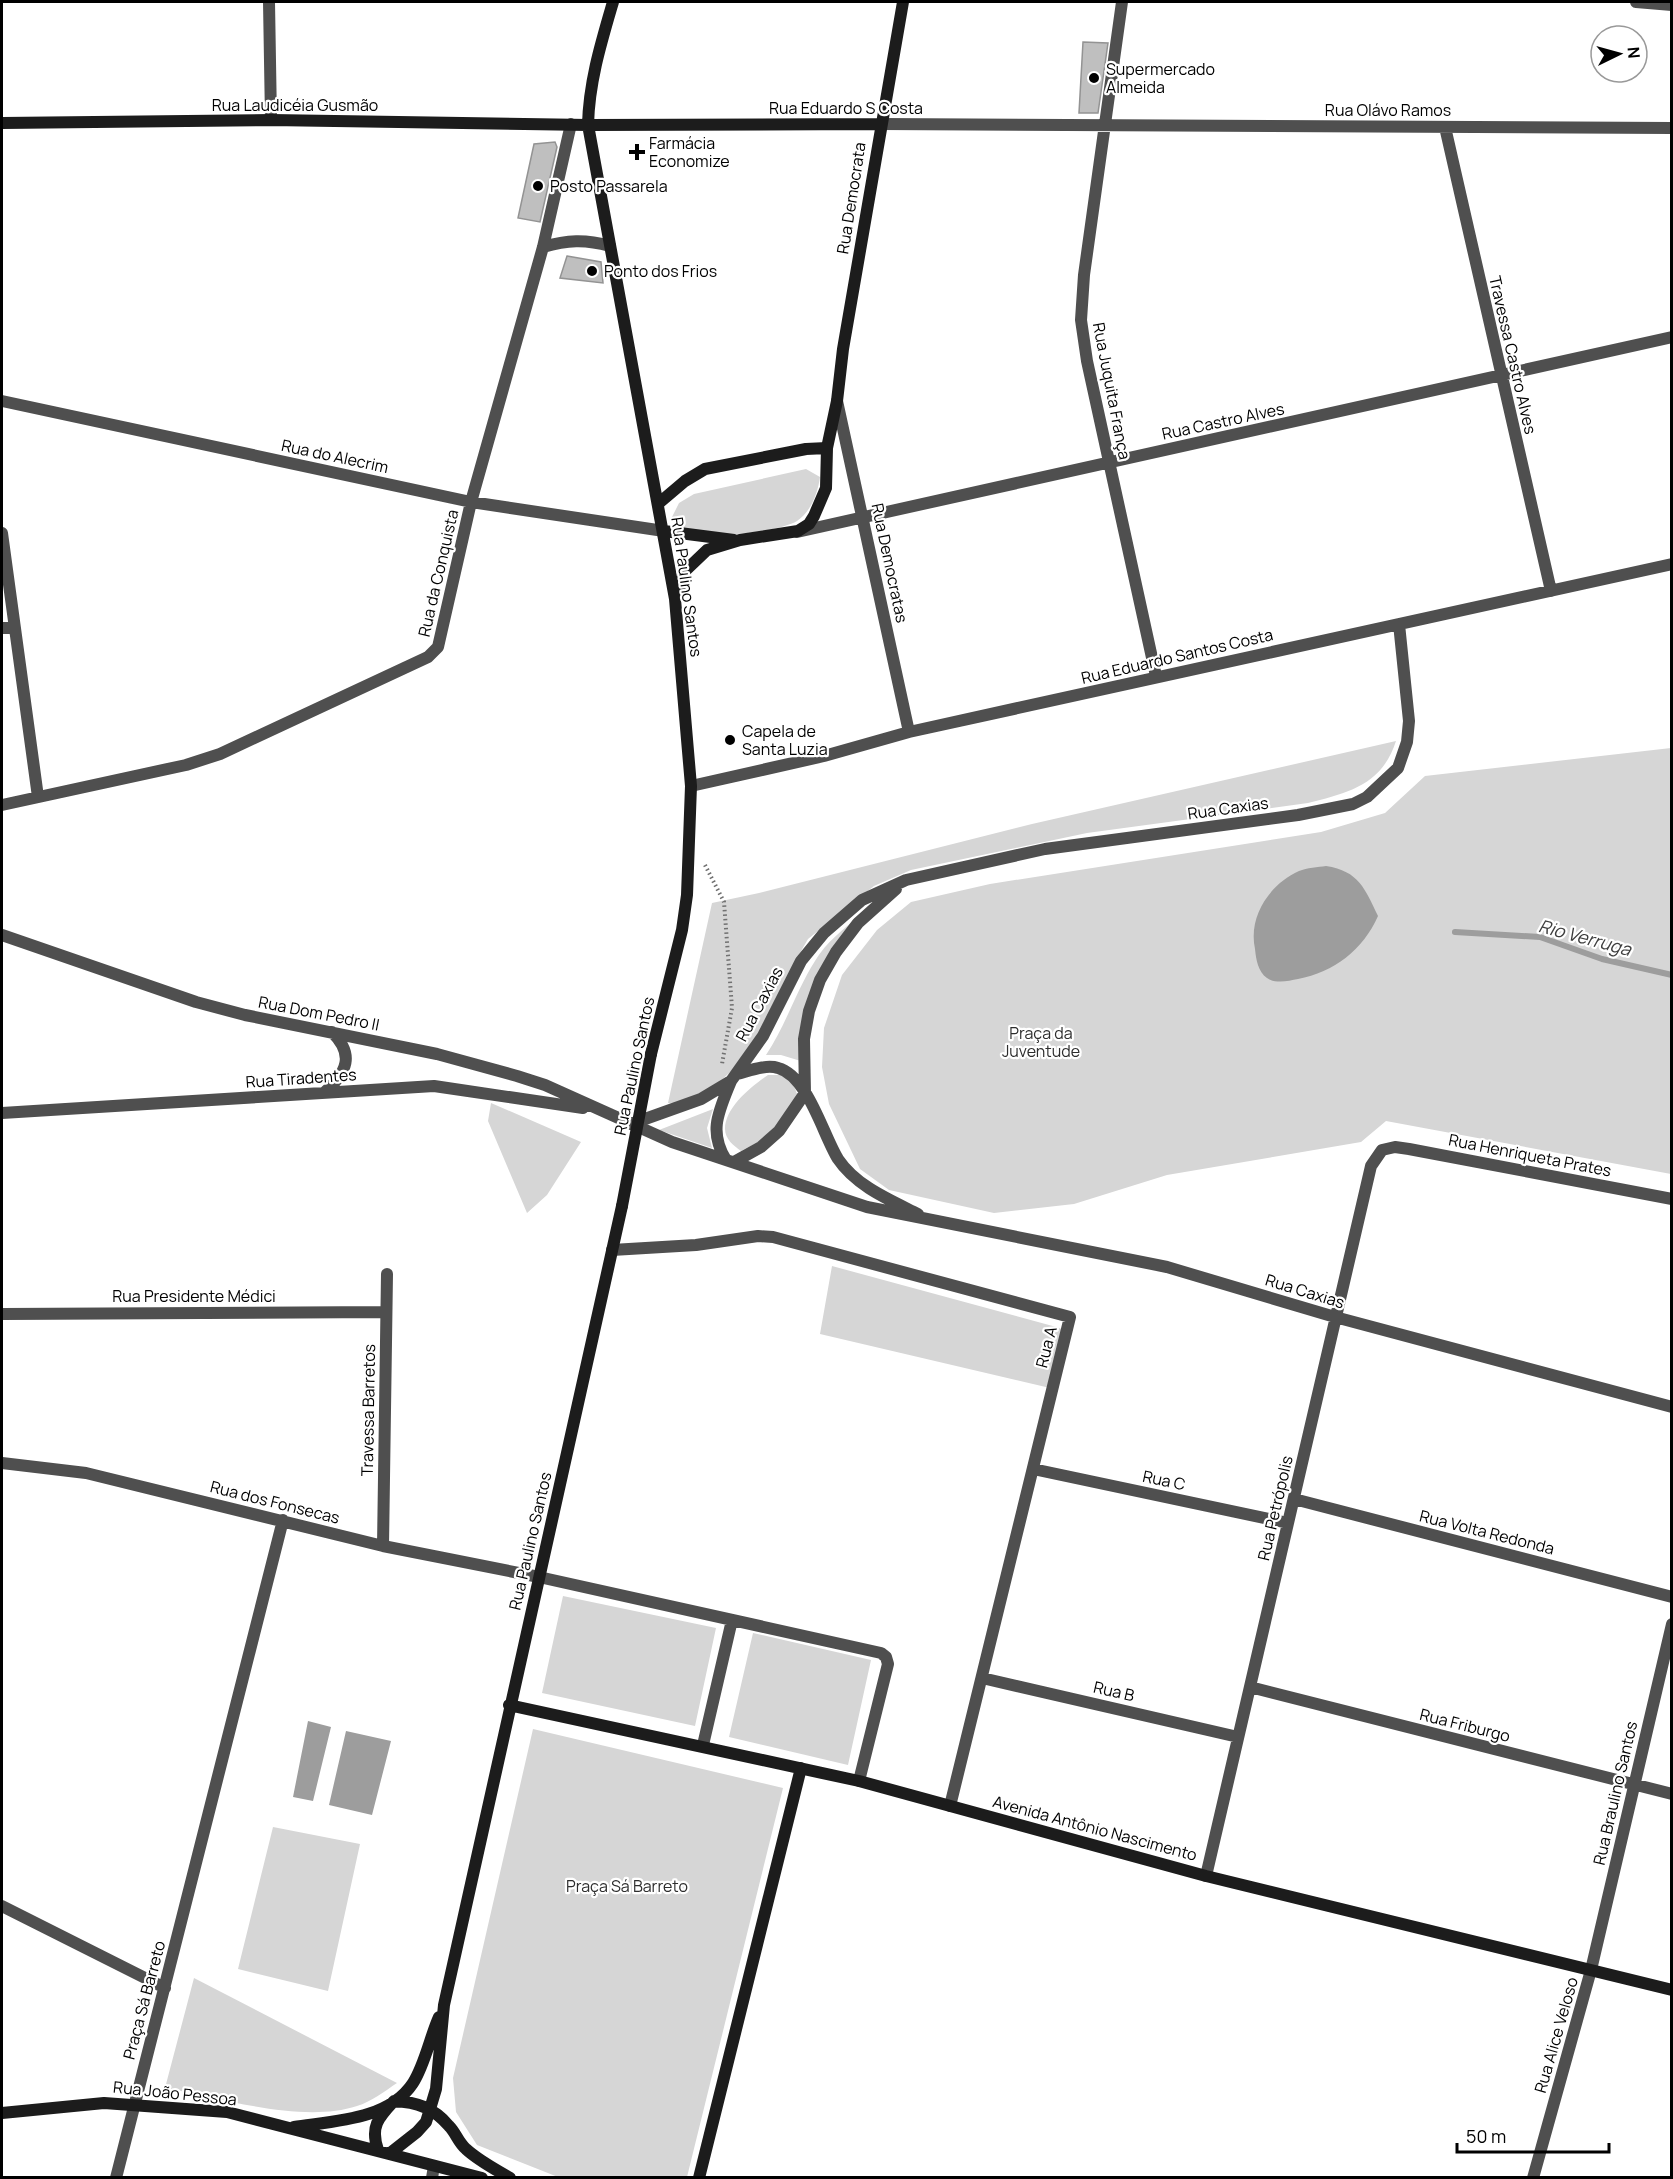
<svg xmlns="http://www.w3.org/2000/svg" width="1673" height="2179" viewBox="0 0 1673 2179" font-family="Manrope,sans-serif">
	<style>
		.green { fill: #d6d6d6 }
		.water { fill: #9d9d9d }
		.lines { fill: none; stroke-linecap: round; stroke-linejoin: round }
		.stream { stroke: #9d9d9d; stroke-width: 6 }
		.building { fill: #bfbfbf; stroke: #939393; stroke-width: 1.5 }
		.path { stroke: #717171; stroke-width: 4; stroke-dasharray: 1.5 3; stroke-linecap: butt }
		.street { stroke: #4f4f4f; stroke-width: 12 }
		.secondary { stroke: #1c1c1c; stroke-width: 12 }
		.secondary-bridge { stroke: #1c1c1c; stroke-width: 12 }
		.poi-dot { fill: #000; stroke: #fff; stroke-width: 2 }
		.labels { text-anchor: middle; dominant-baseline: central; stroke-width: 4.5; stroke-linejoin: round; paint-order: stroke }
		.poi-label { font-size: 16px; fill: #000; stroke: #fff; text-anchor: start }
		.street-label { font-size: 16px; fill: #000; stroke: #fff }
		.park-label { font-size: 16px; fill: #2d2d2d; stroke: #fff }
		.water-label { font-size: 18px; font-style: italic; fill: #3e3e3e; stroke: #fff }
	</style>
	<rect width="100%" height="100%" fill="#fff"/>
	<path class="green" d="M806 469 820 477C818 492 811 512 797 521 779 532 698 542 680 529 677 527 674 520 672 517L679 503 694 494Z
		M1396 741C1382 785 1348 793 1308 803L1087 833 911 870 874 886 808 939 789 972 757 1037 739 1064 716 1085 678 1104 668 1103 712 903 759 893 1032 824Z
		M1671 748V1174L1386 1121 1361 1142 1167 1175 1074 1204 994 1213 889 1190 860 1169 829 1104 822 1067 824 1028 842 975 877 930 911 902 990 884 1321 832 1385 813 1425 776Z
		M860 915 824 962 804 1062 781 1055H766C786 1025 796 991 815 961 826 942 844 929 860 915Z
		M768 1075H785L794 1086 799 1099 772 1135 741 1151C734 1146 725 1139 725 1129 725 1107 752 1086 768 1075Z
		M491 1103 581 1142 547 1195 527 1213 488 1121Z
		M713 1109 707 1128 712 1148 659 1130Z
		M832 1266 1060 1328 1062 1331 1050 1388 820 1334Z
		M563 1596 716 1628 695 1726 542 1693Z
		M753 1633 871 1660 848 1765 729 1737Z
		M533 1729 783 1788 687 2177H558L477 2145 456 2112 453 2078Z
		M273 1827 360 1844 328 1991 238 1969Z
		M194 1978 397 2083C385 2091 371 2102 357 2106 302 2124 221 2098 165 2088Z"/>
	<path class="water" d="M1326 866C1359 871 1365 889 1378 916 1363 950 1334 972 1298 979 1288 981 1276 984 1267 978 1258 972 1256 959 1255 949 1248 916 1270 884 1299 871 1307 868 1318 867 1326 866Z
		M308 1721 331 1727 313 1801 293 1797Z
		M346 1731 391 1741 372 1815 329 1805Z"/>
	<g class="lines">
		<path class="stream" d="M1455 932 1540 937 1602 959 1672 975"/>
	</g>
	<path class="building" d="M1083 42 1108 43 1098 113H1079Z
		M555 142 557 147 540 222 518 218 534 144Z
		M567 256 601 262 603 283 560 278Z"/>
	<g class="lines">
		<path class="path" d="M705 865 724 902 732 1008 722 1064"/>
		<path class="street" d="M269 2 271 120
			M1122 2 1084 275 1081 320 1087 361 1156 676
			M1636 2 1672 5
			M880 124 1672 128
			M1445 127 1551 591
			M543 247C567 240 585 239 610 246
			M2 401 471 502 664 531
			M837 401 909 732
			M797 532 1672 337
			M2 533 38 797
			M2 628H14
			M691 786 824 756 909 732 1672 564
			M2 805 186 765 220 754 428 657 438 647 471 502 543 247 571 124
			M2 935 196 1002 245 1015 437 1054 517 1076 545 1085 672 1142 867 1207 1167 1267 1335 1317 1672 1407
			M737 1074C749 1071 766 1064 778 1068 808 1076 823 1135 838 1159 856 1186 890 1200 918 1214
			M325 1092C347 1072 355 1055 332 1032
			M2 1113 434 1086 583 1108
			M631 1124 701 1099 731 1081 763 1036 801 961 824 933 862 900 906 880 1045 849 1298 815 1353 804 1367 797 1398 768 1407 742 1409 721 1399 624
			M726 1160C708 1131 719 1111 731 1081
			M734 1162 761 1147 779 1131 805 1093 804 1039 809 1011 820 980 836 952 858 923 896 889
			M612 1250 696 1245 758 1236 773 1237 1070 1317 950 1806
			M2 1314 386 1312
			M2 1463 86 1473 383 1546 539 1577 881 1653 886 1657 888 1664 859 1781
			M1033 1469 1288 1523
			M1294 1499 1672 1597
			M383 1546 387 1274
			M982 1678 1238 1737
			M1250 1687 1672 1794
			M703 1745 732 1620
			M1206 1876 1371 1166 1382 1150 1395 1147 1409 1149 1672 1199
			M2 1906 165 1988
			M116 2178 283 1520
			M432 2178 434 2166
			M1533 2178 1591 1970 1672 1624"/>
		<path class="secondary" d="M613 2C601 43 589 82 588 125L675 599 691 786 687 895 682 930 651 1054
			M2 123 271 120 588 125 880 124
			M659 503 685 481 705 469 806 449 827 448
			M664 531 734 540
			M676 598 685 571 707 550 740 540 798 531 809 524 814 516 826 488 827 448 837 401 843 349 903 2
			M509 1705 859 1781 1206 1876 1672 1990
			M2 2113 104 2103 227 2112 482 2178
			M294 2127C333 2121 389 2120 413 2083 425 2064 430 2037 439 2017
			M378 2150C370 2127 378 2118 394 2101 417 2102 434 2108 449 2126 456 2133 458 2142 466 2149 479 2161 495 2169 510 2178
			M389 2154 417 2132 426 2122 430 2109 436 2089 444 2005 622 1206
			M699 2178 801 1768"/>
		<path class="secondary-bridge" d="M622 1206 651 1054"/>
	</g>
	<g class="poi-dot">
		<circle cx="1094" cy="78" r="6"/>
		<path d="M634 143h6v6h6v6h-6v6h-6v-6h-6v-6h6z"/>
		<circle cx="538" cy="186" r="6"/>
		<circle cx="592" cy="271" r="6"/>
		<circle cx="730" cy="740" r="6"/>
	</g>
	<g class="labels">
		<g class="poi-label">
			<text x="1106" y="69">Supermercado<tspan x="1106" dy="18">Almeida</tspan></text>
			<text x="649" y="143">Farmácia<tspan x="649" dy="18">Economize</tspan></text>
			<text x="550" y="186">Posto Passarela</text>
			<text x="604" y="271">Ponto dos Frios</text>
			<text x="742" y="731">Capela de<tspan x="742" dy="18">Santa Luzia</tspan></text>
		</g>
		<g class="street-label">
			<text x="295" y="105">Rua Laudicéia Gusmão</text>
			<text x="846" y="108">Rua Eduardo S Costa</text>
			<text x="1388" y="110">Rua Olávo Ramos</text>
			<text transform="translate(851 198) rotate(-81)">Rua Democrata</text>
			<text transform="translate(1513 355) rotate(77)">Travessa Castro Alves</text>
			<text transform="translate(1112 391) rotate(79)">Rua Juquita França</text>
			<text transform="translate(1223 421) rotate(-12)">Rua Castro Alves</text>
			<text transform="translate(335 456) rotate(12)">Rua do Alecrim</text>
			<text transform="translate(890 563) rotate(78)">Rua Democratas</text>
			<text transform="translate(438 573) rotate(-77)">Rua da Conquista</text>
			<text transform="translate(687 587) rotate(82)">Rua Paulino Santos</text>
			<text transform="translate(1177 656) rotate(-13)">Rua Eduardo Santos Costa</text>
			<text transform="translate(1228 808) rotate(-8)">Rua Caxias</text>
			<text transform="translate(759 1004) rotate(-62)">Rua Caxias</text>
			<text transform="translate(319 1013) rotate(11)">Rua Dom Pedro II</text>
			<text transform="translate(634 1066) rotate(-78)">Rua Paulino Santos</text>
			<text transform="translate(301 1078) rotate(-4)">Rua Tiradentes</text>
			<text transform="translate(1530 1155) rotate(11)">Rua Henriqueta Prates</text>
			<text transform="translate(1305 1291) rotate(17)">Rua Caxias</text>
			<text x="194" y="1296">Rua Presidente Médici</text>
			<text transform="translate(1046 1347) rotate(-76)">Rua A</text>
			<text transform="translate(368 1410) rotate(-89)">Travessa Barretos</text>
			<text transform="translate(1164 1480) rotate(12)">Rua C</text>
			<text transform="translate(275 1502) rotate(14)">Rua dos Fonsecas</text>
			<text transform="translate(1275 1508) rotate(-77)">Rua Petrópolis</text>
			<text transform="translate(1487 1532) rotate(14)">Rua Volta Redonda</text>
			<text transform="translate(530 1541) rotate(-77)">Rua Paulino Santos</text>
			<text transform="translate(1114 1691) rotate(13)">Rua B</text>
			<text transform="translate(1465 1725) rotate(14)">Rua Friburgo</text>
			<text transform="translate(1615 1793) rotate(-77)">Rua Braulino Santos</text>
			<text transform="translate(1095 1828) rotate(15)">Avenida Antônio Nascimento</text>
			<text transform="translate(144 2000) rotate(-75)">Praça Sá Barreto</text>
			<text transform="translate(1556 2035) rotate(-74)">Rua Alice Veloso</text>
			<text transform="translate(175 2093) rotate(6)">Rua João Pessoa</text>
		</g>
		<g class="park-label">
			<text x="1041" y="1033">Praça da<tspan x="1041" dy="18">Juventude</tspan></text>
			<text x="627" y="1886">Praça Sá Barreto</text>
		</g>
		<g class="water-label">
			<text transform="translate(1585 937) rotate(15)">Rio Verruga</text>
		</g>
	</g>
	<rect width="1673" height="2179" fill="none" stroke="#000000" stroke-width="6"/>
	<g transform="translate(1619 54) rotate(85)"><circle r="28" fill="#ffffff" stroke="#999999" stroke-width="1.5"/>
	<path d="M0-4.5L10 22L0 15L-10 22Z" fill="#000000"/>
	<text y="-9" font-size="16" font-weight="bold" text-anchor="middle" fill="#000000">N</text>
	</g>
	<path d="M1457 2143v9h152v-9" fill="none" stroke="#000000" stroke-width="3"/>
	<text x="1466" y="2143" font-size="18" fill="#000000" stroke="#ffffff" stroke-width="4.5" paint-order="stroke">50 m</text>
</svg>
